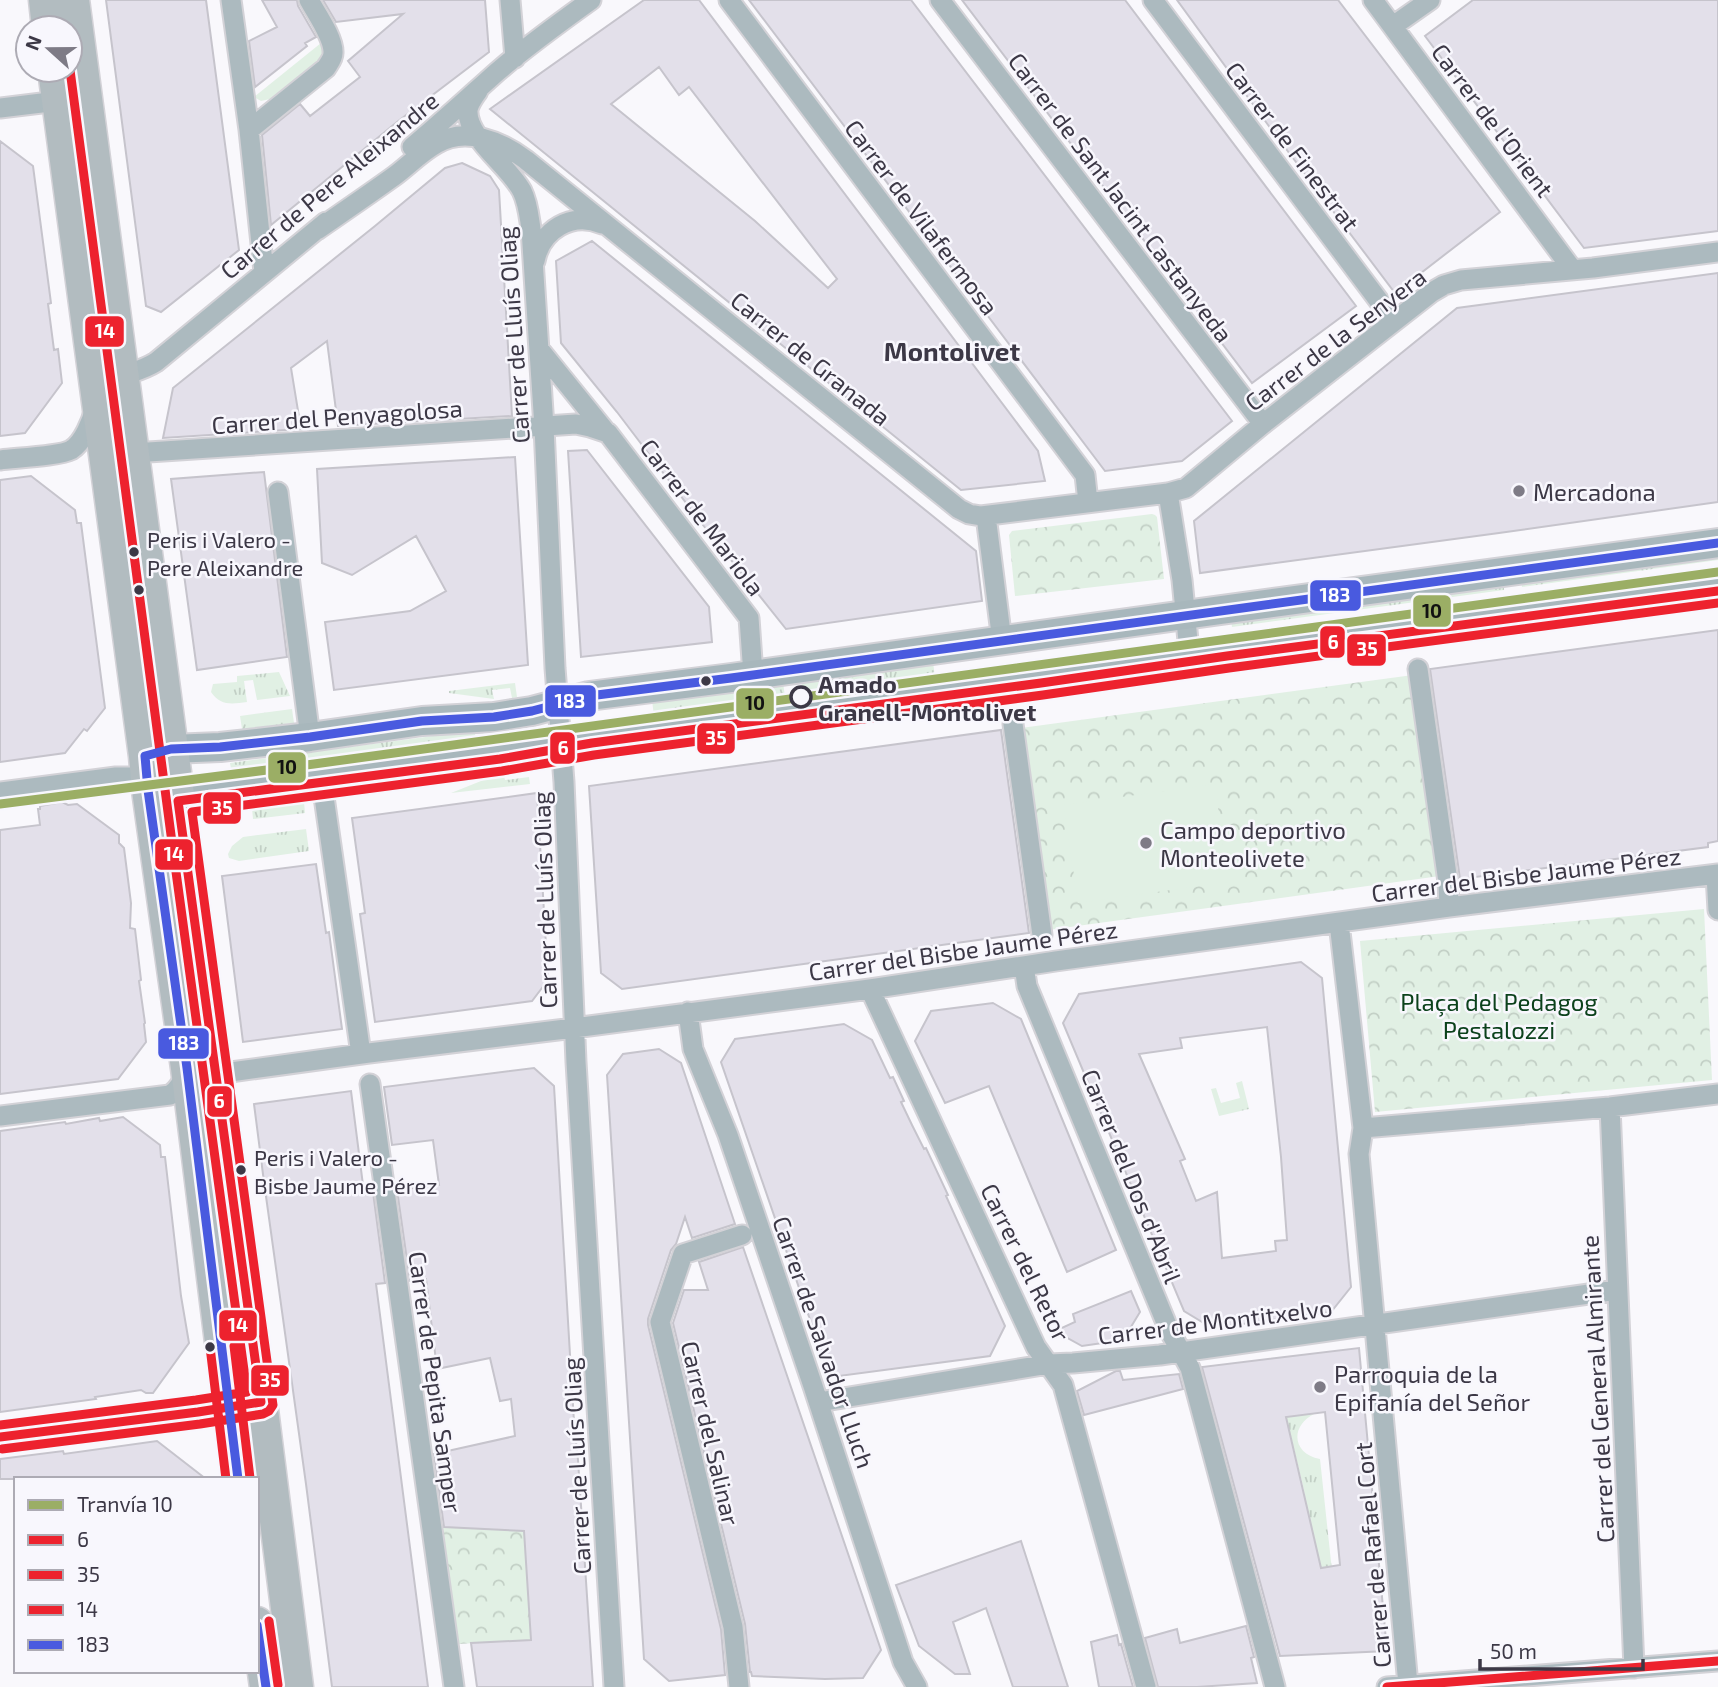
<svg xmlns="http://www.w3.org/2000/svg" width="1718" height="1687" viewBox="0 0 1718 1687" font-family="'Exo 2',sans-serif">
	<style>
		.grass { fill: url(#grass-tufts) }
		.park { fill: url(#park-crowns) }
		.pitch { fill: #e1f0e4 }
		.building { fill: #e3e0ea; stroke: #c6c4cc; stroke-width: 2; fill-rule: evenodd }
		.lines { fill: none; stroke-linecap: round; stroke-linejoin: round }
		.street-casing { stroke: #d3d2d7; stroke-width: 23 }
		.secondary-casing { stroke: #d3d2d7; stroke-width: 32 }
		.primary-casing { stroke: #d3d2d7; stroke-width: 35 }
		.street { stroke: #acbabf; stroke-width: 19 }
		.secondary { stroke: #a8b7bc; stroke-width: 28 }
		.primary { stroke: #b2bcc0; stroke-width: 32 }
		.bus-1-casing { stroke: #f8f7fd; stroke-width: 14 }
		.bus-2-casing { stroke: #f8f7fd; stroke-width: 14 }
		.bus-3-casing { stroke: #f8f7fd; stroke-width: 14 }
		.bus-4-casing { stroke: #f8f7fd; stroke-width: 14 }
		.bus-1 { stroke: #ed222e; stroke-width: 9 }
		.bus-2 { stroke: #ed222e; stroke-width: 9 }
		.bus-3 { stroke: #ed222e; stroke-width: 9 }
		.bus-4 { stroke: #495adf; stroke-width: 9 }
		.tram-1-casing { stroke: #f8f7fd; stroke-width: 14 }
		.tram-1 { stroke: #9bae65; stroke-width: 9 }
		.poi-dot { fill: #7e7b86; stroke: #f8f7fd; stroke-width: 2.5 }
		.bus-dot { fill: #3c3846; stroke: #f8f7fd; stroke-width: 2.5 }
		.stop-dot { fill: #f8f7fd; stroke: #3c3846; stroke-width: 3.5 }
		.labels { text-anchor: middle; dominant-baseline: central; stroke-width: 5; stroke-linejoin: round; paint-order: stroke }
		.bus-label { font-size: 22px; fill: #3c3846; stroke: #f8f7fd; text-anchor: start }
		.street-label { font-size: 24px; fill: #3c3846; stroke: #f8f7fd }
		.poi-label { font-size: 24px; fill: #3c3846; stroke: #f8f7fd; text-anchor: start }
		.stop-label { font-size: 24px; font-weight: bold; fill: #3c3846; stroke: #f8f7fd; text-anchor: start }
		.park-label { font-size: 24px; fill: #0c421c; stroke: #f8f7fd }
		.neighbourhood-label { font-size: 26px; font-weight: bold; fill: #3c3846; stroke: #f8f7fd }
		.line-badge { stroke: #f8f7fd; stroke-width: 2.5 }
		.badge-label { font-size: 19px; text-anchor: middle; font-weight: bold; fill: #fff }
		.pale-badge-label { font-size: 19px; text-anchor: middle; font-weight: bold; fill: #111 }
	</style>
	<defs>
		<pattern id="grass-tufts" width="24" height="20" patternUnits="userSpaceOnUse" patternTransform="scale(1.75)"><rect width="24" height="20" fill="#e1f0e4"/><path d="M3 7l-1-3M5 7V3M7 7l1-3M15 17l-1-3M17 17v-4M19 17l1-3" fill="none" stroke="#c2cfc5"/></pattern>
		<pattern id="park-crowns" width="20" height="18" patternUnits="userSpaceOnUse" patternTransform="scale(1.75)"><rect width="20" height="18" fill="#e1f0e4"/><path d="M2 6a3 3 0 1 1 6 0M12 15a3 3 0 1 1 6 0" fill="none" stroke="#c2cfc5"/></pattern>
	</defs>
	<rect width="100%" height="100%" fill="#f9f8fc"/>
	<path class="grass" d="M321 43 323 49 320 59 270 99 261 101 254 97Z
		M1718 553V560L1522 587 1521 580Z
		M1718 573V580L1525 606 1524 599Z
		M1504 583V590L1232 627 1231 619Z
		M1505 601 1506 609 1235 645 1234 637Z
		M1178 640 1177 647 1173 652 1047 671 1046 662 1113 654 1141 645Z
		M933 661 936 687 804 703 801 679Z
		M279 672 290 696 257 700 253 680 244 681 247 702C232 704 220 706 211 692L213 684 237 682V676Z
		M783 682 786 705 655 724 652 700Z
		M515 683 517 697 512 698 510 688 492 690 494 699 449 693V691Z
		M292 709 294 723 242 729 240 716Z
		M524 724V727L475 734V738L451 741 452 746 526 737 527 741 233 780 230 763Z
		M504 776 505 780 529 777 530 784 451 793 486 779Z
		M304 802 305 813 253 819 252 808Z
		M306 829 309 851 239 861 229 858 228 854 232 846 243 837Z
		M1242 1081 1249 1109 1219 1116 1211 1089 1216 1088 1221 1103 1240 1098 1236 1083Z
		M1314 1414C1290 1426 1292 1454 1320 1459L1336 1608 1309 1542 1304 1490 1286 1416Z"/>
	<path class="park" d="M1152 514 1155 515 1157 517 1164 579 1015 596 1009 535 1012 531Z
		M1413 675 1440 876 1048 930 1021 728Z
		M1704 909 1712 1080 1375 1112 1360 941Z
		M443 1527 524 1531 531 1640 457 1644Z"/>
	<path class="pitch" d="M1215 784 1228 882 1078 903 1064 805Z"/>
	<path class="building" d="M106 0H206L239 250 161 312 146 306Z
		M262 0H297L298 6 316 37 305 43 307 46 255 87 249 41 277 27Z
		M323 0H485L489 52 397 122 271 225 262 135 300 104 310 116 360 77 348 61 403 14 336 22Z
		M644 0H699L1038 451 1045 481 961 490 490 109ZM659 67 679 95 689 87 837 279 828 288 755 221 611 104Z
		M749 0H911L1232 421 1182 461 1105 471Z
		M962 0H1125L1356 306 1252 383Z
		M1177 0H1338L1500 212 1395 293 1271 129Z
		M1473 0H1718V231L1584 248 1425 36Z
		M0 141 33 166 51 303 48 304 54 350 58 349 62 383 25 433 0 436Z
		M462 163 490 176 499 190 512 416 338 426 327 341 291 368 301 429 163 438 173 388 375 226 445 168Z
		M592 241 976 551 982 601 786 629 699 520 617 412 561 343 556 261Z
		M1718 273V502L1499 533 1200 573 1194 521 1457 308Z
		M587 450 709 607 712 642 581 657 568 451Z
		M515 457 528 665 334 690 325 622 410 611 446 591 416 536 352 575 322 563 317 469Z
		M264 472 287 657 197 670 171 479Z
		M31 476 75 510 77 523H81L105 708 87 731 84 729 65 753 0 762V480Z
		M1718 630V841L1708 843V847L1460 879 1430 669Z
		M1001 730 1029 933 622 989 601 973 589 786Z
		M537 793 548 980 532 1001 375 1022 360 914 365 913 352 818Z
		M62 802 68 805 77 804 119 835V843L124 848 131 903 130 928 135 929 141 980 139 981 145 1023 144 1024 146 1042 118 1079 0 1094V830L40 825 38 809H40V806Z
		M316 864 326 933 329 932 342 1029 243 1042 222 876Z
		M1301 962 1322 978 1351 1287 1331 1312 1212 1328 1184 1311 1063 1023 1079 994ZM1267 1027 1281 1157 1287 1240 1275 1241 1276 1251 1222 1258 1217 1192 1196 1201 1180 1161 1185 1159 1139 1054 1182 1048 1180 1038Z
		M993 1003 1021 1019 1116 1250 1067 1272 989 1086 945 1103 915 1041 931 1011Z
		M844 1024 872 1040 890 1078 893 1077 904 1101 901 1102 912 1125 924 1149 926 1148 948 1195 946 1196 1005 1326 990 1356 839 1376 825 1363 721 1062 735 1039Z
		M659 1049 681 1063 735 1224 692 1238 685 1217 676 1244 671 1250 648 1319V1325L721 1629 725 1675 669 1681 644 1659 607 1075 623 1054Z
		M534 1068 554 1086 574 1422 578 1460 593 1687H477L471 1643 531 1640 524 1531 444 1527 434 1454 515 1436 511 1399 500 1401 490 1358 437 1369 426 1279 410 1281 397 1190 439 1185 433 1140 392 1145 384 1087Z
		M351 1091 364 1193 373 1192 385 1283 376 1284 428 1687H332L306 1484 264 1182 254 1104Z
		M123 1117 160 1145 161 1157H165L181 1296 189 1343 153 1393H146L141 1390 95 1397 96 1399 0 1412V1131L65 1122 66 1124 99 1118 100 1121Z
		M743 1247 881 1650 863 1678 825 1679 752 1676 751 1672H750L745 1624 673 1323 684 1290H708L699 1262Z
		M1131 1291 1140 1312 1123 1340 1082 1346 1055 1331 1075 1322 1073 1314Z
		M1359 1348 1387 1651 1280 1656 1202 1367ZM1325 1412 1340 1565 1321 1568 1286 1417Z
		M1116 1371H1120L1123 1380 1179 1374 1183 1389 1084 1415 1077 1391Z
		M157 1441 206 1479H0V1459L63 1451 64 1454Z
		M1021 1541 1068 1687H1013L986 1608 953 1622 970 1674H955L919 1646 896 1585Z
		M1246 1626 1254 1657 1251 1658 1257 1683 1197 1687H1158L1145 1638 1177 1629 1180 1643Z
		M1117 1635 1119 1645 1121 1644 1133 1687H1099L1091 1642Z"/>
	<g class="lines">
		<g class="street-casing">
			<path id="street" d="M231 0 249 130 264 272
				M510 0 515 58
				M729 0 1085 475 1088 502
				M940 0 1263 424
				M1153 0 1394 321
				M1373 0 1572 269
				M1393 26 1430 0
				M478 91C474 97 469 103 468 110 466 137 509 166 522 191 528 203 529 216 531 229L544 427 555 668 564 782 576 1062 614 1687
				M0 108 58 101 68 97
				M249 130 326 68C329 63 333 59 333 53 334 38 316 13 309 0
				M412 147C441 123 469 97 497 72 527 46 559 23 591 0
				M317 230C343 212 368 195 393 177 407 167 420 153 436 144 465 126 501 141 526 160L959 509 969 514 981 516 1168 493 1186 488 1263 424 1432 292 1444 285 1461 280 1593 268 1718 252
				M535 261C541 230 572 211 602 224
				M539 349 606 432
				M113 380C127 373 142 371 156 362L326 222
				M133 453 576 424 590 427 608 433 749 618 753 675
				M0 460C15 458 60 456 71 450 83 443 92 421 95 408
				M278 492 310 737
				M1168 493 1182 580 1190 661
				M986 516 1002 641
				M1418 669 1448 882 1449 907
				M1013 724 1042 935
				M322 783 361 1054
				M0 792 116 777H133L150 791
				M1716 875 1718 910
				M1339 923 1363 1128 1359 1154 1408 1685
				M1024 966 1027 986 1169 1330 1190 1368 1275 1687
				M870 989 1036 1347 1063 1385 1146 1687
				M688 1012 693 1049 728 1135 813 1386 903 1662 917 1687
				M216 1074 369 1053 574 1028 870 989 1056 961 1449 907 1718 874
				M370 1084 454 1687
				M1610 1107 1634 1668
				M0 1116 170 1095C179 1089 182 1082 186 1072
				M1363 1128 1610 1107 1718 1094
				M819 1402 1049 1364 1073 1363 1160 1355 1617 1290
				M0 1437 238 1406
				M739 1687 733 1627 660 1322 683 1254 742 1235
				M1387 1687 1718 1661"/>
		</g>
		<g class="secondary-casing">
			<path id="secondary" d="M151 754 171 749 220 747 310 737 422 721 494 717 532 711 589 696 731 678 1221 610 1718 543
				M178 801 500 759 592 743 1041 683 1227 656 1718 591"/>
		</g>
		<g class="primary-casing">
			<path id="primary" d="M45 0 48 28
				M73 0 185 848 261 1402 297 1687
				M54 70 145 756 148 790 187 1068 238 1479
				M257 1623 266 1687"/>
		</g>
		<use href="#street" class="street"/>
		<use href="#secondary" class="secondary"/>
		<use href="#primary" class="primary"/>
		<g class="bus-1-casing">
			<path id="bus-1" d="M178 801 500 759 592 743 1041 683 1227 656 1718 591
				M178 801 261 1402
				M0 1437 198 1412 261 1402
				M1387 1687 1718 1661"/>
		</g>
		<g class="bus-2-casing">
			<path id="bus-2" d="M210 1347 226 1479
				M2 1449 200 1424 263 1414 269 1411 273 1405 192 812 502 771 594 755 1043 695 1229 668 1718 603"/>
		</g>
		<g class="bus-3-casing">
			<path id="bus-3" d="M234 1346 250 1478
				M0 1425 196 1400 247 1392 173 850 70 70
				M269 1621 278 1685"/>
		</g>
		<g class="bus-4-casing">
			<path id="bus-4" d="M238 1479 187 1068 148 790 145 756 171 749 220 747 310 737 422 721 494 717 532 711 589 696 731 678 1718 543
				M257 1625 266 1687"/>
		</g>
		<use href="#bus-1" class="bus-1"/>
		<use href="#bus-2" class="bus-2"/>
		<use href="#bus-3" class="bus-3"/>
		<use href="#bus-4" class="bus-4"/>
		<g class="tram-1-casing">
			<path id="tram-1" d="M0 804 314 764 1718 572"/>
		</g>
		<use href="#tram-1" class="tram-1"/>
	</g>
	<g class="poi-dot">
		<circle cx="1519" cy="491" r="7"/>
		<circle cx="1146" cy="843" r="7"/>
		<circle cx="1320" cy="1387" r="7"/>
	</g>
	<g class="bus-dot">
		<circle cx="134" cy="552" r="6"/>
		<circle cx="139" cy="590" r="6"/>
		<circle cx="706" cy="681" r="6"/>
		<circle cx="241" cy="1170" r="6"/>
		<circle cx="210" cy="1347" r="6"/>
	</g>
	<circle class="stop-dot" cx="801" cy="697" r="10"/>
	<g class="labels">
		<g class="bus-label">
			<text x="147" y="539">Peris i Valero -<tspan x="147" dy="28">Pere Aleixandre</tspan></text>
			<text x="254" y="1157">Peris i Valero -<tspan x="254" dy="28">Bisbe Jaume Pérez</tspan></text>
		</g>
		<g class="street-label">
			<text transform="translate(1493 120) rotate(53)">Carrer de l’Orient</text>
			<text transform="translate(1293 146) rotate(53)">Carrer de Finestrat</text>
			<text transform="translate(329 185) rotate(-40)">Carrer de Pere Aleixandre</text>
			<text transform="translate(1121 197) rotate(53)">Carrer de Sant Jacint Castanyeda</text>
			<text transform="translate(922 217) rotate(53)">Carrer de Vilafermosa</text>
			<text transform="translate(513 335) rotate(-94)">Carrer de Lluís Oliag</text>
			<text transform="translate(1335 339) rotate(-37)">Carrer de la Senyera</text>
			<text transform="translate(811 358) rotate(39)">Carrer de Granada</text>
			<text transform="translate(337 416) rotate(-4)">Carrer del Penyagolosa</text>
			<text transform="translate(703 517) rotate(53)">Carrer de Mariola</text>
			<text transform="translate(1526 874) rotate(-7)">Carrer del Bisbe Jaume Pérez</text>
			<text transform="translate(544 900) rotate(-92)">Carrer de Lluís Oliag</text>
			<text transform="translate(963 950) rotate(-8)">Carrer del Bisbe Jaume Pérez</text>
			<text transform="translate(1132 1176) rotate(68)">Carrer del Dos d'Abril</text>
			<text transform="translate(1026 1262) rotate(64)">Carrer del Retor</text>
			<text transform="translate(1215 1321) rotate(-7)">Carrer de Montitxelvo</text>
			<text transform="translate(824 1342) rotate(71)">Carrer de Salvador Lluch</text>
			<text transform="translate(436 1382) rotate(82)">Carrer de Pepita Samper</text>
			<text transform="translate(1597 1389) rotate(-93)">Carrer del General Almirante</text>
			<text transform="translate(711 1433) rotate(77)">Carrer del Salinar</text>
			<text transform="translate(576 1466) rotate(-93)">Carrer de Lluís Oliag</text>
			<text transform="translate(1372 1555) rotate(-95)">Carrer de Rafael Cort</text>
		</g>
		<g class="poi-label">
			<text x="1533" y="491">Mercadona</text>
			<text x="1160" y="829">Campo deportivo<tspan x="1160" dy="28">Monteolivete</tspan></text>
			<text x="1334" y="1373">Parroquia de la<tspan x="1334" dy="28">Epifanía del Señor</tspan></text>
		</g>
		<g class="stop-label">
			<text x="818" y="683">Amado<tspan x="818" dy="28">Granell-Montolivet</tspan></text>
		</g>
		<g class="park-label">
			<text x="1499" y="1001">Plaça del Pedagog<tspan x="1499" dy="28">Pestalozzi</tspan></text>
		</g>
		<g class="neighbourhood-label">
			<text x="952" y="350">Montolivet</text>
		</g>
	</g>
	<g class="line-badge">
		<rect x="84" y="315" width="41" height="33" rx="7" fill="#ed222e"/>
		<rect x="1309" y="579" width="53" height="33" rx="7" fill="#495adf"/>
		<rect x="1412" y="594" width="40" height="34" rx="7" fill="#9bae65"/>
		<rect x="1319" y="625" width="27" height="34" rx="7" fill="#ed222e"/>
		<rect x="1346" y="633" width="41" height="34" rx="7" fill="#ed222e"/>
		<rect x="544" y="684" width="53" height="34" rx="7" fill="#495adf"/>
		<rect x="735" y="687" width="40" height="33" rx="7" fill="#9bae65"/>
		<rect x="696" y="722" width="40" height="33" rx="7" fill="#ed222e"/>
		<rect x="549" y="731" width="27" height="34" rx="7" fill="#ed222e"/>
		<rect x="267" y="751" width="40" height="33" rx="7" fill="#9bae65"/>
		<rect x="202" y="791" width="40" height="34" rx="7" fill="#ed222e"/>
		<rect x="154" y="838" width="40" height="33" rx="7" fill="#ed222e"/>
		<rect x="157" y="1027" width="53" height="33" rx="7" fill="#495adf"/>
		<rect x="206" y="1085" width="27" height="33" rx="7" fill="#ed222e"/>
		<rect x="218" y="1309" width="40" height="33" rx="7" fill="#ed222e"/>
		<rect x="250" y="1364" width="40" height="33" rx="7" fill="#ed222e"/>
	</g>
	<g class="badge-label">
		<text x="105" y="338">14</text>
		<text x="1335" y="602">183</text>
		<text x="1333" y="649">6</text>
		<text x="1367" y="656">35</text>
		<text x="570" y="708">183</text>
		<text x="716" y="745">35</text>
		<text x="563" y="755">6</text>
		<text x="222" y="815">35</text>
		<text x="174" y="861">14</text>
		<text x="184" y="1050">183</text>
		<text x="219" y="1108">6</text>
		<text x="238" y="1332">14</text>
		<text x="270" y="1387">35</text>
	</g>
	<g class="pale-badge-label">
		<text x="1432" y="618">10</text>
		<text x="755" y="710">10</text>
		<text x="287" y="774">10</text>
	</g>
	<rect x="14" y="1477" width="245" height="196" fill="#f8f7fd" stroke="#adabb4" stroke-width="2"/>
	<rect x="28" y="1500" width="35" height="10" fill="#9bae65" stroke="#adabb4" stroke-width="2"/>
	<text x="77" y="1512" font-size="21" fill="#3c3846">Tranvía 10</text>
	<rect x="28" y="1535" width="35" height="10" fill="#ed222e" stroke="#adabb4" stroke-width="2"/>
	<text x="77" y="1547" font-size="21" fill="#3c3846">6</text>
	<rect x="28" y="1570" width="35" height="10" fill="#ed222e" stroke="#adabb4" stroke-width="2"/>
	<text x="77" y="1582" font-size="21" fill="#3c3846">35</text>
	<rect x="28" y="1605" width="35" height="10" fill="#ed222e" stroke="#adabb4" stroke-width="2"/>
	<text x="77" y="1617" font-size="21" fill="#3c3846">14</text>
	<rect x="28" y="1640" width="35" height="10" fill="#495adf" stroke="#adabb4" stroke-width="2"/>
	<text x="77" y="1652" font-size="21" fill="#3c3846">183</text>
	<g transform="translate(49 49) rotate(291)"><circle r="33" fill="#f8f7fd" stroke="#adabb4" stroke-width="2"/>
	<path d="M0-5L12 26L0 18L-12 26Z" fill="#7e7b86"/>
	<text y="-10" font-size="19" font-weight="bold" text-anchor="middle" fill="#3c3846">N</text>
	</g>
	<path d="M1480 1659v10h163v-10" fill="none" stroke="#3c3846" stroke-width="3.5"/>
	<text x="1490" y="1659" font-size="21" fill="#3c3846" stroke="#f8f7fd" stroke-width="5" paint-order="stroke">50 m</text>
</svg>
